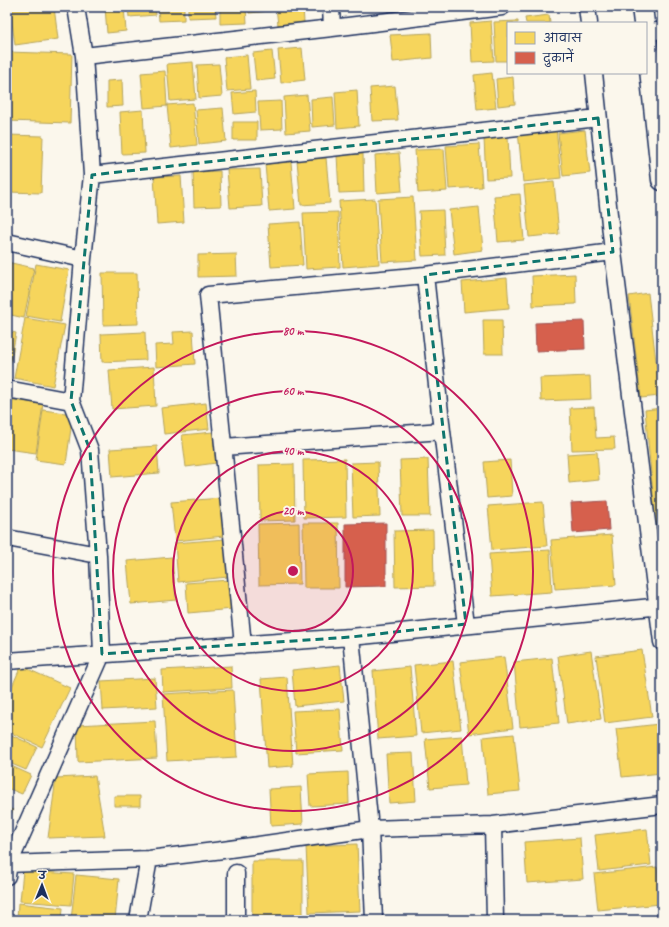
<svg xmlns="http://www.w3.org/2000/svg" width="669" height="927" viewBox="0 0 669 927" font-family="Caveat,'Playpen Sans Deva',sans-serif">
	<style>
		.homes { fill: #f6d55c; stroke: #b4a35d }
		.shops { fill: #d6604d; stroke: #9e5152 }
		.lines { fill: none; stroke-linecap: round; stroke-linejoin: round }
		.minor-casing { stroke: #1b2f5e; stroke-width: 19 }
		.tertiary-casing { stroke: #1b2f5e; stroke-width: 23 }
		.minor { stroke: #fbf7ec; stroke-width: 16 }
		.tertiary { stroke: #fbf7ec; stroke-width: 20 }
		.marked { fill: none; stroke: #0f766e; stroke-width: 3; stroke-dasharray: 8 5; stroke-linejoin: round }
		.ring { fill: none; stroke: #c2185b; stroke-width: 2 }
		.centre { fill: #c2185b; stroke: #fbf7ec; stroke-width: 2 }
		.ring-label { font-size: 12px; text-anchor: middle; font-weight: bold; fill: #c2185b; stroke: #fbf7ec; stroke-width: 4; stroke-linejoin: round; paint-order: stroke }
	</style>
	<rect width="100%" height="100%" fill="#fbf7ec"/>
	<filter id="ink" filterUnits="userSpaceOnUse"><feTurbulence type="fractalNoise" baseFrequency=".025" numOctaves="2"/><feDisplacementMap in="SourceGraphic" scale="8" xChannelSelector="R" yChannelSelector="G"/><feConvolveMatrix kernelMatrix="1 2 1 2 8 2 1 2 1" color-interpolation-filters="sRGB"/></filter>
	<g filter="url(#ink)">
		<path class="homes" d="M10 7H54L58 39 15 45Z
			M105 7H124L126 31 107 33Z
			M128 7H155L156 15 129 17Z
			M158 7H184V20L159 21Z
			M188 7H215L216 17 188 18Z
			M220 7H246L247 23 220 24Z
			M248 7H271V11L249 13Z
			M276 7H303L304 22 278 25Z
			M549 15 550 23H526L525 18Z
			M491 21 494 61 472 62 470 23Z
			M518 21V23H508V61H496L494 22Z
			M431 33 432 58 393 62 390 35Z
			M302 48 305 80 281 83 278 50Z
			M272 51 275 79 256 81 253 53Z
			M7 52 72 54 70 123 7 121Z
			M247 55 250 89 227 91 224 57Z
			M193 62 196 99 170 101 167 64Z
			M219 64 222 96 199 98 197 65Z
			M165 71 167 106 144 108 141 73Z
			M492 73 496 108 477 110 474 75Z
			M513 77 515 104 498 106 496 79Z
			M122 80 123 106 107 107V81Z
			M395 86 398 120 372 121 370 88Z
			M357 90 359 126 337 128 335 92Z
			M255 91 256 112 234 114 232 93Z
			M307 95 310 131 286 133 284 97Z
			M333 97 335 125 312 127 311 99Z
			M281 101 282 129 260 130 258 102Z
			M193 103 197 145 171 148 167 105Z
			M223 108 226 141 199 144 196 110Z
			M143 110 145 153 122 154 120 112Z
			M233 122H257V140H233Z
			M556 127 561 178 523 182 518 131Z
			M585 130 590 173 563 176 558 133Z
			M7 135 43 136 41 193 7 192Z
			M508 137 510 178 486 179 484 139Z
			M479 144 482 187 449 189 446 146Z
			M444 149 447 191 418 193 415 150Z
			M399 153 402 191 377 193 375 155Z
			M363 154 364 192 339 193 337 155Z
			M326 158 330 203 301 205 297 160Z
			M291 162 295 209 269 211 265 164Z
			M260 169 262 206 230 208 227 170Z
			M220 171 221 206 194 207 193 172Z
			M181 176 184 222 157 224 154 177Z
			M554 182 559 234 529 237 524 185Z
			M520 194 524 240 498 242 494 196Z
			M413 197 417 260 382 262 378 199Z
			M375 199 379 264 343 267 339 201Z
			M479 207 483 250 454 254 449 210Z
			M443 210 445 255 422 256 419 211Z
			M338 212 340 267 306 269 303 213Z
			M300 222 303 265 271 267 268 224Z
			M236 254 237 276 198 277V255Z
			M7 262 34 268 24 318 7 314Z
			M36 264 69 270 60 322 26 316Z
			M102 273H137L138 324 103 325Z
			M575 274 576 304 533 306 532 276Z
			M507 278 509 308 464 312 462 282Z
			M648 293 660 396 641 398 629 296Z
			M25 318 65 325 53 386 14 378Z
			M483 320H502L503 354H484Z
			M7 331 16 333 9 371 7 370Z
			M193 331 195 364 156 367 155 345 174 344 173 332Z
			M145 332 146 360 102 362 101 334Z
			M154 367 156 406 112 409 109 370Z
			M590 376 591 399 541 401 540 378Z
			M13 400 43 404 36 453 7 449Z
			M206 403 209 429 164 434 161 408Z
			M594 407 596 438 614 437 615 449 572 450 570 408Z
			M662 408V579H661L645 410Z
			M43 410 73 414 66 464 36 460Z
			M213 432 216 463 186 467 182 435Z
			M157 446 159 473 112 477 110 449Z
			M597 452 599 480 569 483 567 454Z
			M345 459 346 517 304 518 303 460Z
			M428 459 430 516H402L400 460Z
			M510 460 512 496 487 498 484 462Z
			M378 462 380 516 353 517 351 463Z
			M294 464 295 520 260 521 259 465Z
			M221 498 224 536 175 541 171 502Z
			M543 502 547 546 492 550 488 506Z
			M299 523 300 584 259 585 258 524Z
			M303 523H338L339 588H304Z
			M433 530 434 586 395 587 394 531Z
			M612 535 616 585 555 589 551 540Z
			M225 539 228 577 178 582 175 543Z
			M550 550 552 592 492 596 489 554Z
			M172 557 176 600 131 604 127 561Z
			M230 580 233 609 188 613 186 583Z
			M642 650 652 717 605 723 596 656Z
			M591 651 601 719 567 724 558 656Z
			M504 657 513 728 469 734 460 662Z
			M552 658 559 723 520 727 514 662Z
			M453 661 461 729 421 733 414 665Z
			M340 665 344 701 295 706 292 670Z
			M21 666 70 688 42 747 7 731V698Z
			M231 666 232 688 163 692 162 670Z
			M410 667 416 736 378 739 373 671Z
			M287 677 293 766 267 768 261 679Z
			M155 678 157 707 103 710 101 681Z
			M233 690 237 757 167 761 163 694Z
			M340 709 343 750 296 753 293 711Z
			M155 721 157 758 78 762 77 725Z
			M659 724 662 748V773L622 777 616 729Z
			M7 733 37 747 26 770 7 762Z
			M514 734 520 791 488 794 483 737Z
			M462 736 466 785 430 788 425 739Z
			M413 753 416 801 389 803 386 754Z
			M7 764 31 775 22 794 7 788Z
			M348 772 349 804 310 806 308 774Z
			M95 776 105 836 48 838 56 778Z
			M301 787 303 824 271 826 269 789Z
			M114 796H140V806H114Z
			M7 807 13 810 7 823Z
			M647 829 651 865 599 871 595 835Z
			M580 838 583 879 527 883 524 842Z
			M357 844 360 911 309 913 306 846Z
			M252 861H303V920H252Z
			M657 867 661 904 598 910 594 874Z
			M23 871 74 874 71 905 20 901Z
			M76 875 119 879 115 920H71Z
			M18 903 63 908 62 920H17Z"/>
		<path class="shops" d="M584 321 585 349 536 351 535 323Z
			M607 501 609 530 573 533 571 503Z
			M386 523V586L345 587V524Z"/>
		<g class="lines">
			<g class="minor-casing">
				<path id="minor" d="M331 7 332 28
					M587 7 589 23
					M646 33 662 30
					M84 56 332 28 502 7
					M594 73 613 252 662 642
					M92 175 598 118
					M7 242 83 259
					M425 275 442 431 466 624
					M7 389 71 401
					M224 447 442 431
					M7 538 98 555
					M351 637 370 829 374 920
					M243 645 208 295 425 275 613 252
					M7 661 351 637 662 606
					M493 825 495 920
					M7 864 149 859 223 850 370 829 493 825 662 805
					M7 876 9 864 102 654 98 555 90 450 71 401 83 259 92 175 84 56 76 7
					M138 920 149 859
					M236 920V873"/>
			</g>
			<g class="tertiary-casing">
				<path id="tertiary" d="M642 7 644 23
					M646 33 662 180"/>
			</g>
			<use href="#minor" class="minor"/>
			<use href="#tertiary" class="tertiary"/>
		</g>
	</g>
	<path class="marked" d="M598 118 613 252 425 275 466 624 351 637 102 654 90 450 71 401 92 175Z"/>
	<circle cx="293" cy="571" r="60" fill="#c2185b" fill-opacity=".12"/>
	<g class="ring">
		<circle cx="293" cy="571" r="60"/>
		<circle cx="293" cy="571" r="120"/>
		<circle cx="293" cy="571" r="180"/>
		<circle cx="293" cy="571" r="240"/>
	</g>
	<circle cx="293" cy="571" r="6" class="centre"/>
	<g class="ring-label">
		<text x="293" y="335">80 m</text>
		<text x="293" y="395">60 m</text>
		<text x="293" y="455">40 m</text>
		<text x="293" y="515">20 m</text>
	</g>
	<rect width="669" height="927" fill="none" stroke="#fbf7ec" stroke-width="24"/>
	<rect x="12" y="12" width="645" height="903" fill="none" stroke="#1b2f5e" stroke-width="1.5" filter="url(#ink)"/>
	<rect x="507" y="22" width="140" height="52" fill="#fbf7ec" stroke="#a1a7b3"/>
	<rect x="515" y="32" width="20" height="12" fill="#f6d55c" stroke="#a1a7b3"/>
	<text x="543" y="42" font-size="12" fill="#1b2f5e">आवास</text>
	<rect x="515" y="52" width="20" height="12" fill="#d6604d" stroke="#a1a7b3"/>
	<text x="543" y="62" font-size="12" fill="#1b2f5e">दुकानें</text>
	<g transform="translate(42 885) rotate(1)" stroke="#fbf7ec" stroke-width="3" paint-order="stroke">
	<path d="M0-3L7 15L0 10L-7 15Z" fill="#1b2f5e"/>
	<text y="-6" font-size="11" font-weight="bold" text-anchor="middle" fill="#1b2f5e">उ</text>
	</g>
</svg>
